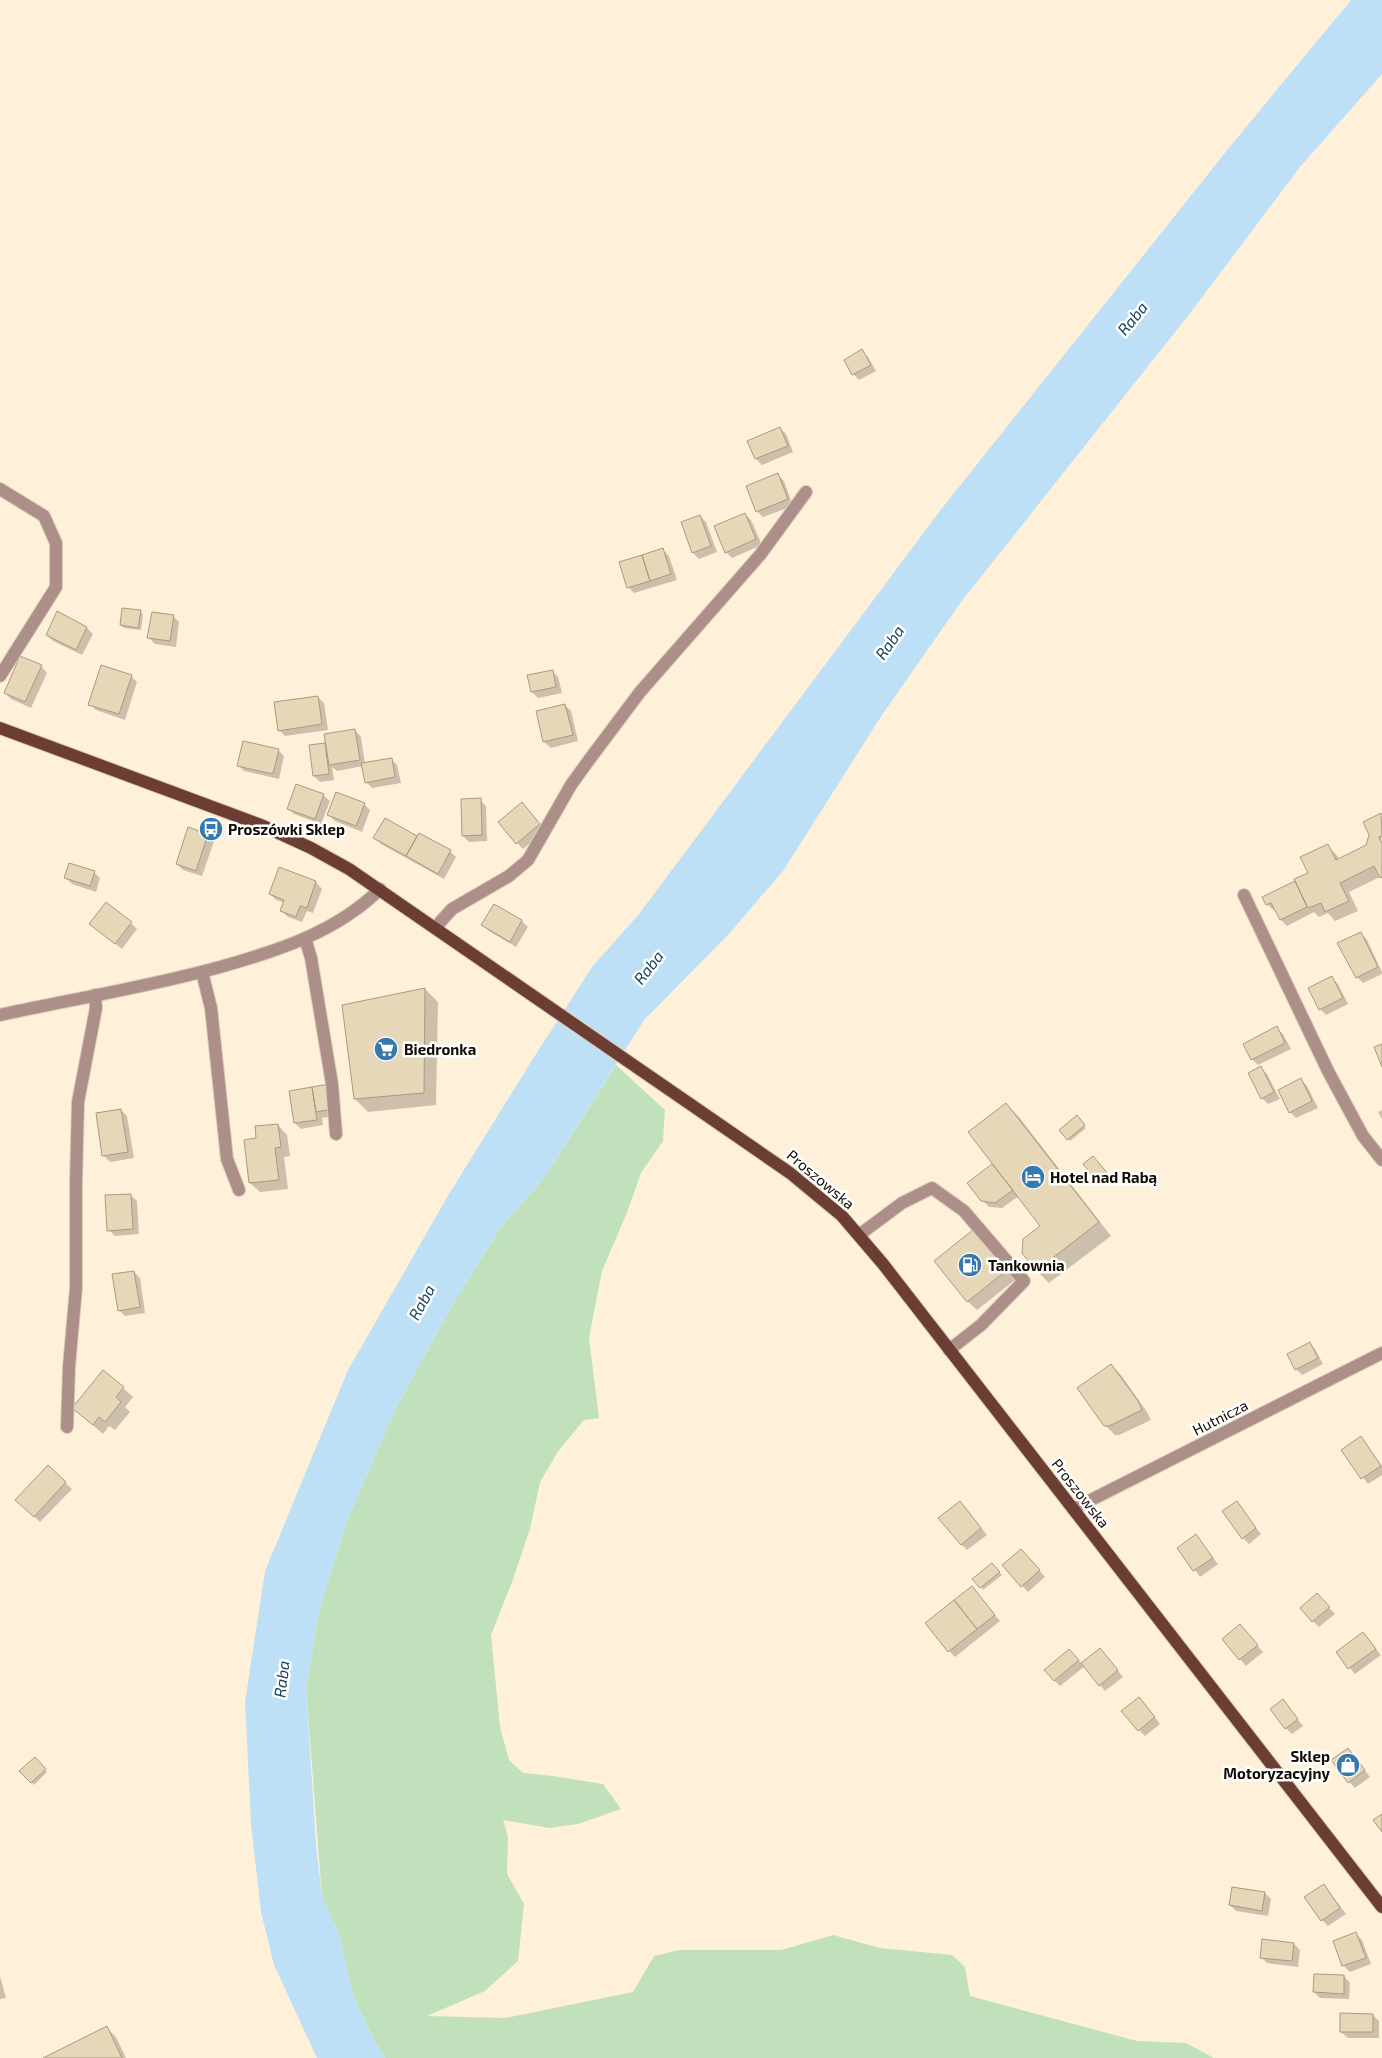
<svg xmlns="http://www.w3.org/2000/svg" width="1382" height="2058" viewBox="0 0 1382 2058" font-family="'Exo 2',sans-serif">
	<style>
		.green { fill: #c0e1bc }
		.water { fill: #bee0f7 }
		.shadow { fill: #0003 }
		.building { fill: #e7d7b9; stroke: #a99a7e }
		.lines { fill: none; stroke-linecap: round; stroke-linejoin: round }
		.minor-casing { stroke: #d9ccb7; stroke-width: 14 }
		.major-casing { stroke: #d9ccb7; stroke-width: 14 }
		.minor { stroke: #ab8f88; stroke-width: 12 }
		.major { stroke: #6c3d33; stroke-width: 12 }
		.labels { text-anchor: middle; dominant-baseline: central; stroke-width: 5; stroke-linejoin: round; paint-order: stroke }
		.poi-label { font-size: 15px; font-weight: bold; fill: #100b03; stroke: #fff; text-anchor: start }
		.street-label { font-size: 15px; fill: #100b03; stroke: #fff }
		.water-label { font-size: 16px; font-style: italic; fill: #16435d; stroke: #fff }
	</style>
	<rect width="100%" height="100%" fill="#fff1d9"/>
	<path class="green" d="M616 1065 665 1110 663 1141 641 1173 626 1215 602 1271 589 1338 599 1418 584 1420 559 1450 540 1482 530 1529 512 1582 491 1635 500 1727 509 1760 523 1773 553 1776 603 1784 621 1809 578 1824 549 1828 503 1820 508 1837 507 1874 524 1904 518 1961 485 1991 427 2016 505 2018 633 1992 654 1956 679 1950H781L833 1935 880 1948 952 1955 965 1967 970 1996 1137 2041 1186 2043 1214 2058H385L375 2042 353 1996 339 1934 322 1897 306 1688 319 1611 348 1518 397 1406 451 1307 501 1227 545 1177Z"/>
	<path class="water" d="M1351 0H1382V74L1300 167 1191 312 961 602 882 715 783 871 728 935 644 1020 545 1177 501 1227 451 1307 397 1406 348 1518 319 1611 306 1688 316 1844 322 1897 339 1934 353 1996 375 2042 385 2058H317L274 1965 261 1912 251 1824 245 1702 265 1571 348 1370 449 1194 536 1054 592 967 639 914 939 512 1228 149Z"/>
	<path class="shadow" d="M862 351 868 357 876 371 859 380 853 374Z
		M780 428 786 434 793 452 762 465 756 459 749 441Z
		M778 475 784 481 793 506 763 517 757 511Z
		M745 514 751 520 762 545 732 558 726 552Z
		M700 516 706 522 717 552 699 559 693 553Z
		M663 550 669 556 677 580 634 593 628 587Z
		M140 611 143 614 141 630 124 628 121 625Z
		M58 613 87 628 93 634 82 655 53 641 47 635Z
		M173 616 179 622 176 647 155 644 149 638Z
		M41 666 47 673 31 708 11 699 5 693Z
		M552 671 558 677 562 693 538 698 532 692Z
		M131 676 137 682 125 720 96 710 90 704Z
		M318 697 324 703 328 730 285 736 279 730Z
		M565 705 571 711 578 741 551 748 544 742 537 712Z
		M355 730 361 737 365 764 391 759 397 765 401 783 372 788 366 782 363 766 337 771 332 767 334 780 320 782 314 776 324 744 328 748Z
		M278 750 284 756 279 779 244 771 238 765Z
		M323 795 330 801 321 824 294 814 288 808Z
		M480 800 486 806 487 841 469 842 463 836Z
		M364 804 370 810 362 832 335 821 329 815Z
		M528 810 545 831 523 849 517 843Z
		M1381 815 1382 878 1380 877 1349 892 1358 911 1335 921 1328 913 1319 917 1314 912 1287 926 1281 920 1276 909 1273 910 1267 904 1309 873 1328 846 1340 859 1367 846Z
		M385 819 418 837 450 851 456 857 444 879 381 844 375 838Z
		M189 829 208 835 214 841 202 876 183 870 177 864Z
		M279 869 316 882 322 889 313 913 307 911 302 922 288 917 282 911 285 903 276 900 270 894Z
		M94 872 100 878 96 892 72 884 66 878Z
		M494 905 522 921 528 927 516 947 489 931 483 925Z
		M131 923 137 929 122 949 90 924Z
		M1361 933 1367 940 1382 972V974L1363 983 1357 977Z
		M1332 978 1338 984 1348 1004 1326 1015 1320 1009Z
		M425 989 438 1002 436 1105 368 1112 355 1099 343 1006Z
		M1277 1028 1283 1034 1291 1049 1258 1065 1252 1059Z
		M1261 1068 1267 1074 1280 1099 1268 1104 1262 1098Z
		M1301 1080 1307 1086 1318 1108 1296 1118 1290 1112Z
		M328 1086 338 1115 322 1118 323 1125 301 1129 295 1123 290 1092Z
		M1006 1104 1019 1117 1111 1236 1049 1283 1036 1270 1042 1226 1019 1196 1002 1208 989 1207 982 1200 998 1169Z
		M121 1110 127 1116 134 1158 110 1162 104 1156Z
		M1382 1110V1119L1378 1112Z
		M1079 1119 1086 1128 1070 1141 1061 1130Z
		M278 1125 287 1135 290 1156 284 1157 288 1189 260 1192 250 1183 245 1141 258 1140Z
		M1095 1160 1110 1179 1102 1185 1100 1183Z
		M130 1195 137 1201 139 1234 115 1236 109 1230Z
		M974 1230 1015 1280 977 1310 967 1301Z
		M134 1272 140 1278 145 1313 125 1316 119 1310Z
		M1309 1343 1315 1349 1323 1364 1302 1375 1296 1369Z
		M1111 1365 1121 1375 1147 1412 1151 1420 1119 1435H1115L1105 1425Z
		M123 1388 133 1397 125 1407 130 1412 115 1430 109 1426 103 1434 73 1408Z
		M1361 1438 1382 1466V1475L1368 1484 1343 1450Z
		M48 1467 72 1489 40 1522 17 1500Z
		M1236 1502 1261 1534 1249 1544 1243 1538Z
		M966 1509 987 1535 967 1550 961 1544Z
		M1196 1536 1218 1564 1200 1577 1179 1548Z
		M1027 1556 1045 1577 1028 1592 1004 1565Z
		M995 1567 1002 1575 983 1590 981 1587Z
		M972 1587 1000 1621 955 1657 949 1651Z
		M1323 1601 1335 1614 1319 1627 1313 1621Z
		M1246 1632 1263 1652 1246 1666 1223 1639Z
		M1369 1640 1381 1655 1355 1674 1337 1653Z
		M1075 1656 1082 1664 1106 1656 1123 1677 1105 1691 1085 1666 1060 1686 1054 1680Z
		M1283 1701 1303 1726 1292 1734 1286 1728Z
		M1145 1704 1160 1724 1145 1736 1139 1730Z
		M1353 1755 1370 1777 1355 1788 1349 1782Z
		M34 1759 47 1772 34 1785 21 1771Z
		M1324 1885 1346 1914 1328 1926 1322 1920Z
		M1265 1893 1271 1899 1268 1916 1236 1911 1230 1905Z
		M1356 1934 1362 1940 1371 1964 1350 1972 1344 1966 1335 1942Z
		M1294 1944 1300 1950 1298 1967 1267 1963 1261 1957Z
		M0 1976 6 1998 0 1999Z
		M1344 1976 1350 1983 1349 1999 1320 1998 1314 1992Z
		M1373 2015 1379 2021V2038H1348L1341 2032Z
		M107 2028 116 2037 126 2058H46Z"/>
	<path class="building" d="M862 349 871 365 852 375 844 360Z
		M780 427 788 446 755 459 747 441Z
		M778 473 788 499 756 512 746 486Z
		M745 513 756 539 725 553 714 526Z
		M700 515 711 546 692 553 681 522Z
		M663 548 671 574 650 581 642 555Z
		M642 555 650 581 627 588 619 562Z
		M122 608 141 610 138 628 120 625Z
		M57 611 87 627 76 650 46 635Z
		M152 612 174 615 170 641 147 638Z
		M20 656 42 665 25 702 4 693Z
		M101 665 132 675 119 714 88 705Z
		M553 670 556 687 531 692 527 675Z
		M318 696 322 724 278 731 274 702Z
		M565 704 573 735 543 742 536 711Z
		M355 729 360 760 329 765 324 734Z
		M243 741 279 749 273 774 237 766Z
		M325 743 329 774 313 776 309 745Z
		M392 758 395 777 365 783 361 763Z
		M296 784 324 794 315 819 287 809Z
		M336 792 365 803 356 826 327 815Z
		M481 798 482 835 462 836 461 799Z
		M522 802 540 824 516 844 498 822Z
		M1381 813 1382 836 1379 837 1382 844V877L1380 878 1374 866 1340 883 1349 901 1325 912 1321 903 1308 908 1294 879 1308 873 1300 857 1328 844 1336 860 1366 845 1369 835 1363 822Z
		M385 818 417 836 406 856 373 838Z
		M188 827 208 834 196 871 176 864Z
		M419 833 451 850 438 874 406 856Z
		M69 863 95 871 90 886 64 878Z
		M279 867 316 881 307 908 300 906 296 917 280 911 284 900 269 894Z
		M1295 881 1307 907 1280 920 1271 903 1266 905 1262 897Z
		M106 902 132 922 115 944 89 924Z
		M494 904 522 920 510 942 481 925Z
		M1361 932 1378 967 1356 978 1337 943Z
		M1332 976 1343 998 1319 1010 1308 988Z
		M425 988 424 1093 354 1099 342 1005Z
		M1277 1026 1285 1043 1251 1060 1243 1044Z
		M1382 1044V1067L1374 1047Z
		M1261 1066 1274 1092 1261 1099 1248 1073Z
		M1301 1078 1312 1101 1289 1113 1278 1090Z
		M329 1084 333 1109 316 1112 312 1087Z
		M312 1087 317 1120 294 1123 289 1091Z
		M1006 1103 1099 1222 1036 1271 1022 1253 1023 1239 1040 1226 968 1132Z
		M121 1109 128 1152 102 1156 96 1113Z
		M1077 1115 1085 1125 1067 1140 1059 1130Z
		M278 1124 281 1147 275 1148 279 1180 249 1183 244 1140 256 1138 255 1126Z
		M1093 1156 1109 1175 1099 1184 1083 1164Z
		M992 1164 1013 1190 995 1203 981 1201 967 1183Z
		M131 1194 133 1229 107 1231 105 1195Z
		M974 1229 1007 1270 967 1302 934 1261Z
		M134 1271 140 1307 118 1311 112 1274Z
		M1310 1342 1318 1358 1295 1370 1287 1354Z
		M1111 1364 1138 1401 1142 1410 1109 1426H1104L1077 1388Z
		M103 1370 124 1387 116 1397 121 1402 105 1422 99 1417 93 1425 72 1408Z
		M1361 1436 1381 1466 1361 1479 1341 1450Z
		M48 1465 66 1482 34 1517 15 1500Z
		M960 1501 981 1528 961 1545 938 1518Z
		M1237 1501 1256 1528 1242 1539 1222 1511Z
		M1196 1534 1213 1558 1193 1571 1177 1548Z
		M1021 1549 1040 1570 1021 1587 1002 1565Z
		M992 1563 1000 1572 980 1588 972 1579Z
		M972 1586 995 1615 977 1629 954 1600Z
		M1317 1593 1330 1607 1312 1622 1300 1608Z
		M954 1600 977 1629 948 1652 925 1623Z
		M1240 1624 1258 1645 1239 1660 1222 1639Z
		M1363 1632 1376 1649 1348 1669 1336 1652Z
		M1100 1648 1118 1670 1099 1686 1081 1663Z
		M1069 1649 1079 1660 1054 1681 1044 1670Z
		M1139 1697 1155 1717 1138 1731 1121 1711Z
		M1283 1699 1298 1719 1285 1729 1270 1709Z
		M1348 1748 1365 1770 1348 1783 1331 1760Z
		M35 1757 46 1769 31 1783 19 1771Z
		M1382 1814V1832L1373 1820Z
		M1324 1884 1340 1908 1321 1921 1304 1897Z
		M1232 1887 1265 1892 1262 1911 1229 1905Z
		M1356 1932 1366 1958 1342 1966 1333 1941Z
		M1262 1939 1294 1943 1292 1961 1260 1958Z
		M1314 1974 1344 1975V1994L1313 1992Z
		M1340 2013 1373 2014V2032H1340Z
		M107 2026 122 2058H43Z"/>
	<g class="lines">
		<g class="minor-casing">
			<path id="minor" d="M0 489 44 516 56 543V587L0 676
				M1244 895 1328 1071 1363 1136 1382 1160
				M435 928 452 909 509 876 528 860 571 785 589 760 640 692 760 555 806 492
				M305 938 311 958 332 1084 336 1134
				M202 972 211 1008 227 1159 239 1190
				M0 1015C73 999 148 987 220 967 277 951 337 932 380 889
				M859 1235 902 1203 932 1188 964 1211 1024 1281 981 1325 949 1350
				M67 1427 69 1367 76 1288V1181L78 1102 96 1008 95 995
				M1073 1509 1382 1353"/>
		</g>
		<g class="major-casing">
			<path id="major" d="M0 728 261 825 311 848 349 869 790 1173 842 1216 883 1264 1382 1907"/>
		</g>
		<use href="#minor" class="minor"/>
		<use href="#major" class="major"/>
	</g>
	<defs>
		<g id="bus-disc" transform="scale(1.25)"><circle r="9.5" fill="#3679af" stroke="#fff"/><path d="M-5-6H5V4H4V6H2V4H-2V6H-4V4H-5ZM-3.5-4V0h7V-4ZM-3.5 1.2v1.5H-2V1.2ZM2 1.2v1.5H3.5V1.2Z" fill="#fff"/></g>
		<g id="supermarket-disc" transform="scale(1.25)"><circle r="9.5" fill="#3679af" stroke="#fff"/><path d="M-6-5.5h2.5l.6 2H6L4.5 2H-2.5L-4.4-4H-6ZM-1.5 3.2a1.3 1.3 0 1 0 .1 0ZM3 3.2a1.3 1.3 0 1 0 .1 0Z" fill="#fff"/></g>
		<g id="hotel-disc" transform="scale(1.25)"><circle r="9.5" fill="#3679af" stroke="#fff"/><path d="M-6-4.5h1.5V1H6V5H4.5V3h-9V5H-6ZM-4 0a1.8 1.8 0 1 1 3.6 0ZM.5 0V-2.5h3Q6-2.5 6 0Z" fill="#fff"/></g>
		<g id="fuel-disc" transform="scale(1.25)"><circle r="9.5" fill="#3679af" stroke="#fff"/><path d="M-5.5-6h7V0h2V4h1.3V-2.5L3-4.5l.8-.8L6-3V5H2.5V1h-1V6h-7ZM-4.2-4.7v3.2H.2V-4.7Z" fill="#fff"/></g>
		<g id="shop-disc" transform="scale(1.25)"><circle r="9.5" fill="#3679af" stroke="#fff"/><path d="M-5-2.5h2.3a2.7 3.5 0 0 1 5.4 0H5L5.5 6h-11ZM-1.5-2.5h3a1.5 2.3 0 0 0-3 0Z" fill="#fff"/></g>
	</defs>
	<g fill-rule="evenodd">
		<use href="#bus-disc" x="211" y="829"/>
		<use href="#supermarket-disc" x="386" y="1049"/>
		<use href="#hotel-disc" x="1033" y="1177"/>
		<use href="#fuel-disc" x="970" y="1265"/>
		<use href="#shop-disc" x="1348" y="1765"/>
	</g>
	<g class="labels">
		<g class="poi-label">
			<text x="228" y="829">Proszówki Sklep</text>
			<text x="404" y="1049">Biedronka</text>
			<text x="1050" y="1177">Hotel nad Rabą</text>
			<text x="988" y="1265">Tankownia</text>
			<text x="1330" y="1756" text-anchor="end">Sklep<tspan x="1330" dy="17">Motoryzacyjny</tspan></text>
		</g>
		<g class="street-label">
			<text transform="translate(821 1179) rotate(40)">Proszowska</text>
			<text transform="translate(1220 1417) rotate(-27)">Hutnicza</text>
			<text transform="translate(1081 1493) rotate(52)">Proszowska</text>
		</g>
		<g class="water-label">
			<text transform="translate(1132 318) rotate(-51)">Raba</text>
			<text transform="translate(889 642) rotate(-55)">Raba</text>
			<text transform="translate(648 967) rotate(-52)">Raba</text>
			<text transform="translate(421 1302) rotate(-62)">Raba</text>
			<text transform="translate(281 1679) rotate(-83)">Raba</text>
		</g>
	</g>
</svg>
